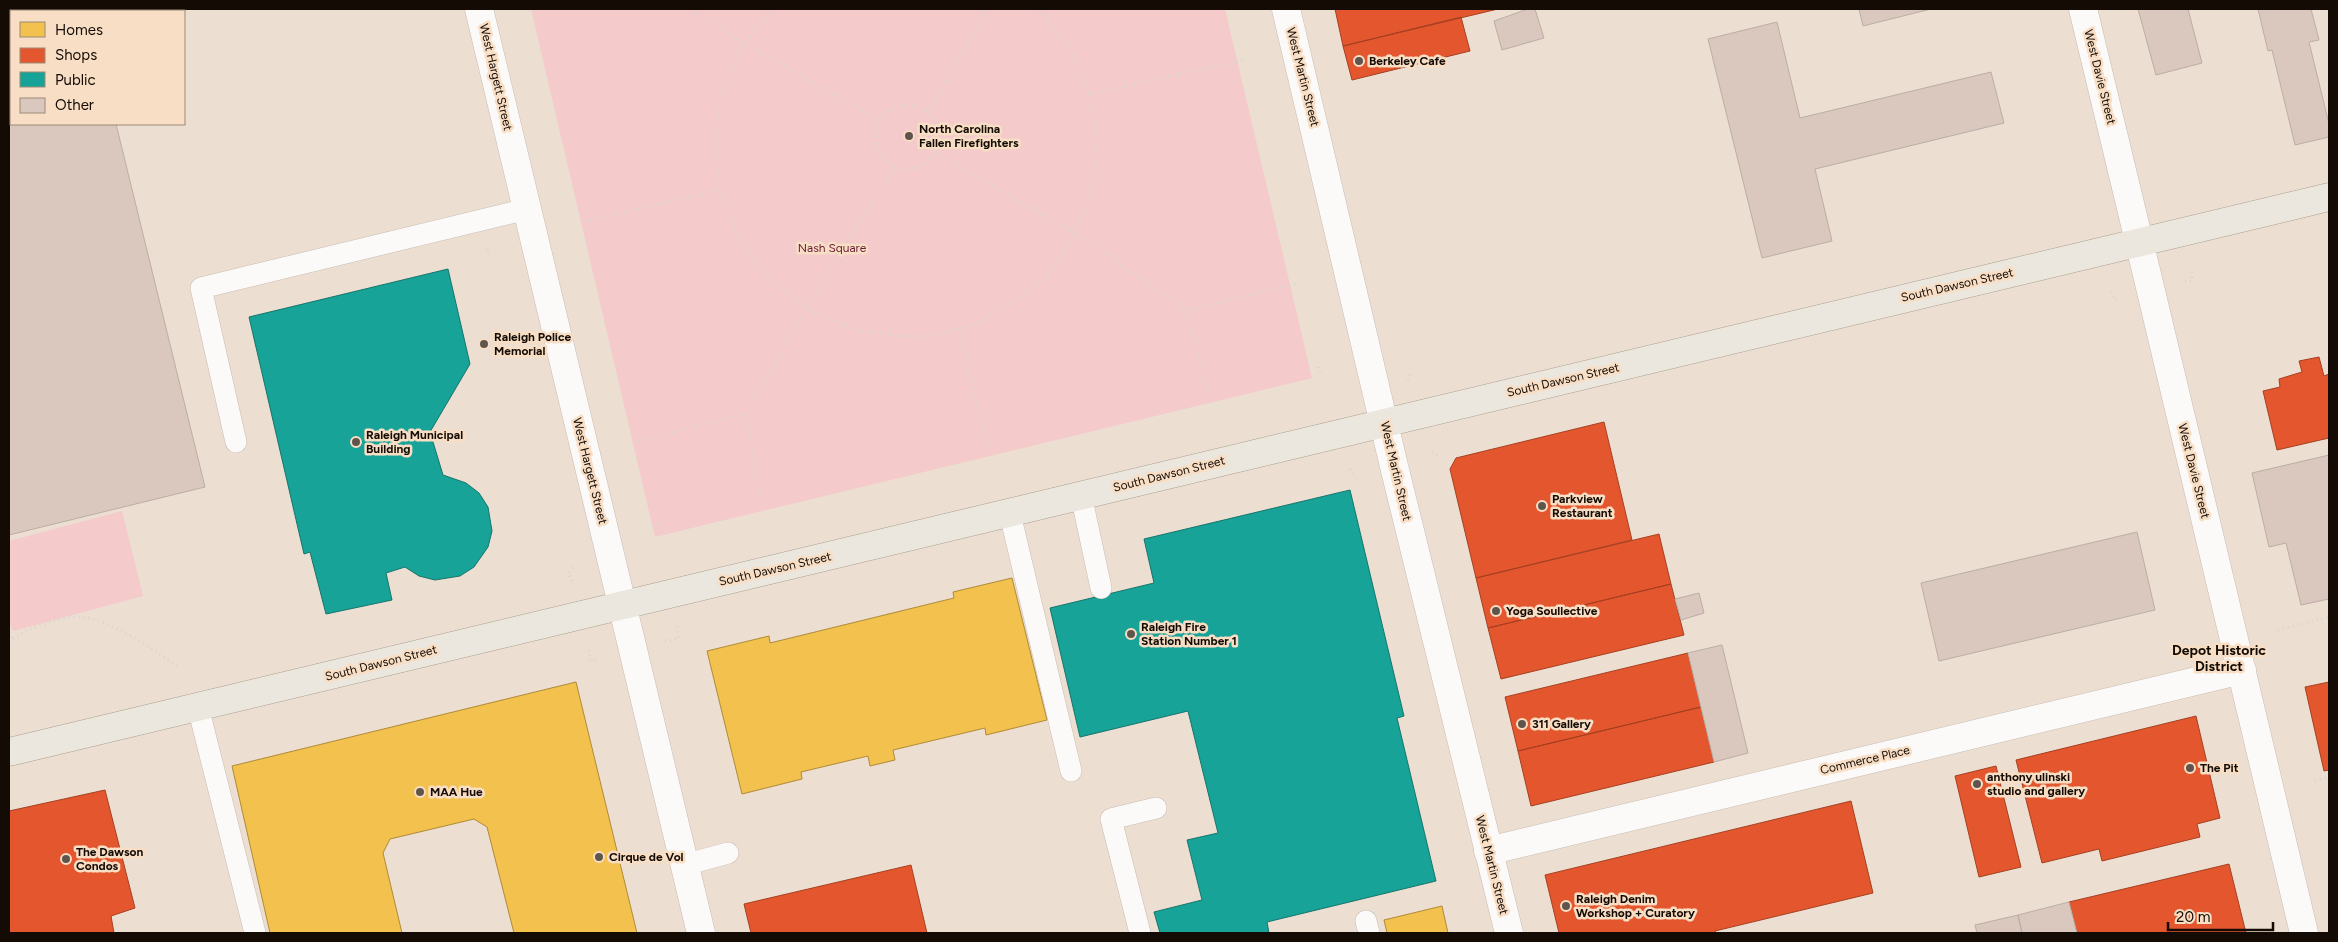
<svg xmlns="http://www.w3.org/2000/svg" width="2338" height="942" viewBox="0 0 2338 942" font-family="Figtree,sans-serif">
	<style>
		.green { fill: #f4caca }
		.homes { fill: #f2c14e; stroke: #af8a38 }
		.shops { fill: #e4572e; stroke: #a54021 }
		.public { fill: #17a398; stroke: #16756c }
		.building { fill: #dac7be; stroke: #bbaea6 }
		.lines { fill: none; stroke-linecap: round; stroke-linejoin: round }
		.service-casing { stroke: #c8bdb3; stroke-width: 22 }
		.minor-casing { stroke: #c8bdb3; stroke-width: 29 }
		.tertiary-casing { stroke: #c8bdb3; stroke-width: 29 }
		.primary-casing { stroke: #aba08c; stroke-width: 29 }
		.path { stroke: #d9d5d1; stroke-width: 3; stroke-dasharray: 1 4; stroke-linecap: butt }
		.service { stroke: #fcfaf8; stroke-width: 21 }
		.minor { stroke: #fcfaf8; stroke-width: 28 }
		.tertiary { stroke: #fcfaf8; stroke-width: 28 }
		.primary { stroke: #ebe7de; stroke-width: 28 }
		.poi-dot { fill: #5f554c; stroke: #f8dec5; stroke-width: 2 }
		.labels { text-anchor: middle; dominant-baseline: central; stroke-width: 5; stroke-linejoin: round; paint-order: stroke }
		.poi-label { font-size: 12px; font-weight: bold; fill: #130b04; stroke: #f8dec5; text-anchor: start }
		.street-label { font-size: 12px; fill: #130b04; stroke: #f8dec5 }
		.park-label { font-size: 12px; fill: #6b1b33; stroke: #f8dec5 }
		.neighbourhood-label { font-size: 14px; font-weight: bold; fill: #130b04; stroke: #f8dec5 }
	</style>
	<rect width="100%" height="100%" fill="#ecded1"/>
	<path class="green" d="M531 9H1225L1312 378 655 537Z
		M122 511 143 596 13 631 9 622V541Z"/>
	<path class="homes" d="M1012 578 1047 720 986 735 985 728 893 750 895 760 870 766 868 756 801 772 802 779 742 794 707 651 769 636 770 643 954 598 953 592Z
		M576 682 637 933H514L487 827 474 819 390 839 383 853 402 933H270L232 766Z
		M1442 906 1448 933H1387L1384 920Z"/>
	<path class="shops" d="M1335 9H1498L1343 46Z
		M1461 17 1470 51 1352 80 1343 46Z
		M2319 357 2324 376 2329 374V438L2277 450 2263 391 2280 387 2279 379 2302 372 2299 361Z
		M1604 422 1632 540 1476 578 1450 469 1456 458Z
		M1659 534 1671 584 1488 628 1476 578Z
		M1671 584 1684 635 1501 679 1488 628Z
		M1688 653 1701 707 1518 751 1505 697Z
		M2329 682V770L2324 771 2305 687Z
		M1701 707 1714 762 1531 806 1518 751Z
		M2196 716 2220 818 2197 824 2200 837 2102 861 2099 849 2042 863 2016 760Z
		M1996 766 2021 867 1979 877 1955 776Z
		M105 790 135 908 111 916 114 933H9V811Z
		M1851 801 1873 893 1715 931 1716 933H1559L1545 875Z
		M2229 864 2246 933H2077L2069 902Z
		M911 865 927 933H751L744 904Z"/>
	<path class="public" d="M448 269 470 364 430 432 443 475 466 483 479 493 488 507 492 531 488 547 474 567 460 576 435 580 419 576 405 567 386 573 392 600 326 614 310 552 304 554 249 317Z
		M1350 490 1404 716 1397 718 1436 881 1267 922 1269 933H1160L1154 912 1202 900 1187 840 1218 833 1188 711 1080 737 1050 608 1154 583 1144 539Z"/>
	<path class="building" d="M1528 9H1535L1544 38 1502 50 1494 21Z
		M1859 9H1931L1863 26Z
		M2138 9H2188L2202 63 2156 75Z
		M2258 9H2311L2319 40 2309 42 2329 124V137L2295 145 2272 50 2268 51Z
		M1777 22 1800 118 1991 72 2004 123 1815 169 1832 241 1762 258 1708 39Z
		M9 35H11V124H116L205 487 9 535Z
		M2329 455V599L2301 605 2286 543 2269 547 2252 473Z
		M2137 532 2155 610 1939 661 1921 583Z
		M1699 593 1704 613 1681 620 1675 599Z
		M1722 645 1748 753 1714 762 1688 653Z
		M2069 902 2077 933H2022L2018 915Z
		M2018 915 2022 933H1977L1975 925Z"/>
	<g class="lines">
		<g class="service-casing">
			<path id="service" d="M236 442 201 288 527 209
				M1081 495 1101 588
				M1010 514 1071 771
				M198 707 255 933
				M684 865 728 853
				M1366 921 1369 933
				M1140 933 1111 819 1156 808"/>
		</g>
		<g class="minor-casing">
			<path id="minor" d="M2139 241 2304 933
				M1488 851 2242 670"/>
		</g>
		<g class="tertiary-casing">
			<path id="tertiary" d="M479 9 701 933
				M1286 9 1393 462 1509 933
				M2083 9 2139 241"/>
		</g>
		<g class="primary-casing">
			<path id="primary" d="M9 752 2329 197"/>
		</g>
		<path class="path" d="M690 9 744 43 879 120
			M772 9 744 43 724 85 718 112 715 149 720 190 736 232 771 281 806 308 858 331 916 337 959 329 977 323 1024 295 1045 277 1075 233 1090 196 1096 141 1090 94 1072 52 1039 9
			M1090 94 1243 60
			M875 137a32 32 0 1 1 64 0a32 32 0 1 1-64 0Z
			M928 112 987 9
			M936 153 1075 233 1187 310 1208 396
			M585 221 720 190
			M487 249 490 257
			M2185 281H2192V271
			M2111 292 2114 300 2118 299
			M1187 310 1299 283
			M959 329 988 448
			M1318 367 1321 375
			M1408 380 1411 371
			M746 414 761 500
			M638 441 746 414 806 308 895 167
			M1432 452 1438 455
			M1350 469 1355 478
			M652 525 657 524 660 537
			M572 581 568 573 574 566
			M2278 630 2329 617
			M9 632 12 639
			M665 641 679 638 677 626
			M9 642C20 633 33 627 47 623 57 620 69 616 81 617 114 620 153 650 180 668
			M589 650 591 661 597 660
			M2315 781 2329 777"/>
		<use href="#service" class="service"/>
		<use href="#minor" class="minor"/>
		<use href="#tertiary" class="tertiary"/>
		<use href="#primary" class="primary"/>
	</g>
	<g class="poi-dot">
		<circle cx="1359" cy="61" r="5"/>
		<circle cx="909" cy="136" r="5"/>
		<circle cx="484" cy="344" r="5"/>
		<circle cx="356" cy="442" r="5"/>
		<circle cx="1542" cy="506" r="5"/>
		<circle cx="1496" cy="611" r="5"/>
		<circle cx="1131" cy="634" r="5"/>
		<circle cx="1522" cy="724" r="5"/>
		<circle cx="2190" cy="768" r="5"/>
		<circle cx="1977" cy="784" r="5"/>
		<circle cx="420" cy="792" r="5"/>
		<circle cx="599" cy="857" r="5"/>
		<circle cx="66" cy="859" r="5"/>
		<circle cx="1566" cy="906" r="5"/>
	</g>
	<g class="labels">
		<g class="poi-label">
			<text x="1369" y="61">Berkeley Cafe</text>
			<text x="919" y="129">North Carolina<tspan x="919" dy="14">Fallen Firefighters</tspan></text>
			<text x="494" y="337">Raleigh Police<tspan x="494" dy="14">Memorial</tspan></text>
			<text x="366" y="435">Raleigh Municipal<tspan x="366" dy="14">Building</tspan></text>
			<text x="1552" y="499">Parkview<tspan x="1552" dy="14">Restaurant</tspan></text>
			<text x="1506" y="611">Yoga Soullective</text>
			<text x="1141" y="627">Raleigh Fire<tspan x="1141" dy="14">Station Number 1</tspan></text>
			<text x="1532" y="724">311 Gallery</text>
			<text x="2200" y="768">The Pit</text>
			<text x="1987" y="777">anthony ulinski<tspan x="1987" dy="14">studio and gallery</tspan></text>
			<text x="430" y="792">MAA Hue</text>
			<text x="76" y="852">The Dawson<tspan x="76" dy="14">Condos</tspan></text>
			<text x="609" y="857">Cirque de Vol</text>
			<text x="1576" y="899">Raleigh Denim<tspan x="1576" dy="14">Workshop + Curatory</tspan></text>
		</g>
		<g class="street-label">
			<text transform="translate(496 77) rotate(77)">West Hargett Street</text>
			<text transform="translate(1303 77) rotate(76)">West Martin Street</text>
			<text transform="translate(2100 77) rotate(76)">West Davie Street</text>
			<text transform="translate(1957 285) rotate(-13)">South Dawson Street</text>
			<text transform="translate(1563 380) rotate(-13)">South Dawson Street</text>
			<text transform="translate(590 471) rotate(76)">West Hargett Street</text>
			<text transform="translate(1396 471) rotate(77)">West Martin Street</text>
			<text transform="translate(2194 471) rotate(76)">West Davie Street</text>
			<text transform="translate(1169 474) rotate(-14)">South Dawson Street</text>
			<text transform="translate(775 569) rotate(-13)">South Dawson Street</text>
			<text transform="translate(381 663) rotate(-14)">South Dawson Street</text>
			<text transform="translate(1865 760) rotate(-13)">Commerce Place</text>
			<text transform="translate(1492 865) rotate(76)">West Martin Street</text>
		</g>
		<g class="park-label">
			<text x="832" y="248">Nash Square</text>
		</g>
		<g class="neighbourhood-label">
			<text x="2219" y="650">Depot Historic<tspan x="2219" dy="16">District</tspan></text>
		</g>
	</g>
	<rect width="2338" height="942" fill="none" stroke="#130b04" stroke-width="20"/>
	<rect x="10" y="10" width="175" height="115" fill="#f8dec5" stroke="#9c8a78"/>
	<rect x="20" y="22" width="25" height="15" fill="#f2c14e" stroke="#9c8a78"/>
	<text x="55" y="35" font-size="15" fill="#130b04">Homes</text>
	<rect x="20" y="48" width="25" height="15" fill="#e4572e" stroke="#9c8a78"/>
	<text x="55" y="60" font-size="15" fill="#130b04">Shops</text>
	<rect x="20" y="72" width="25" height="15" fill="#17a398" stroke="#9c8a78"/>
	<text x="55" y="85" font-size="15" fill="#130b04">Public</text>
	<rect x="20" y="98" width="25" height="15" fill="#dac7be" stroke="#9c8a78"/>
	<text x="55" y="110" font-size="15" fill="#130b04">Other</text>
	<path d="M2168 922v8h105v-8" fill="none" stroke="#130b04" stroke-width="2.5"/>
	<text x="2176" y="922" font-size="15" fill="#130b04" stroke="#f8dec5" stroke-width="4" paint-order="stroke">20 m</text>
</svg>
